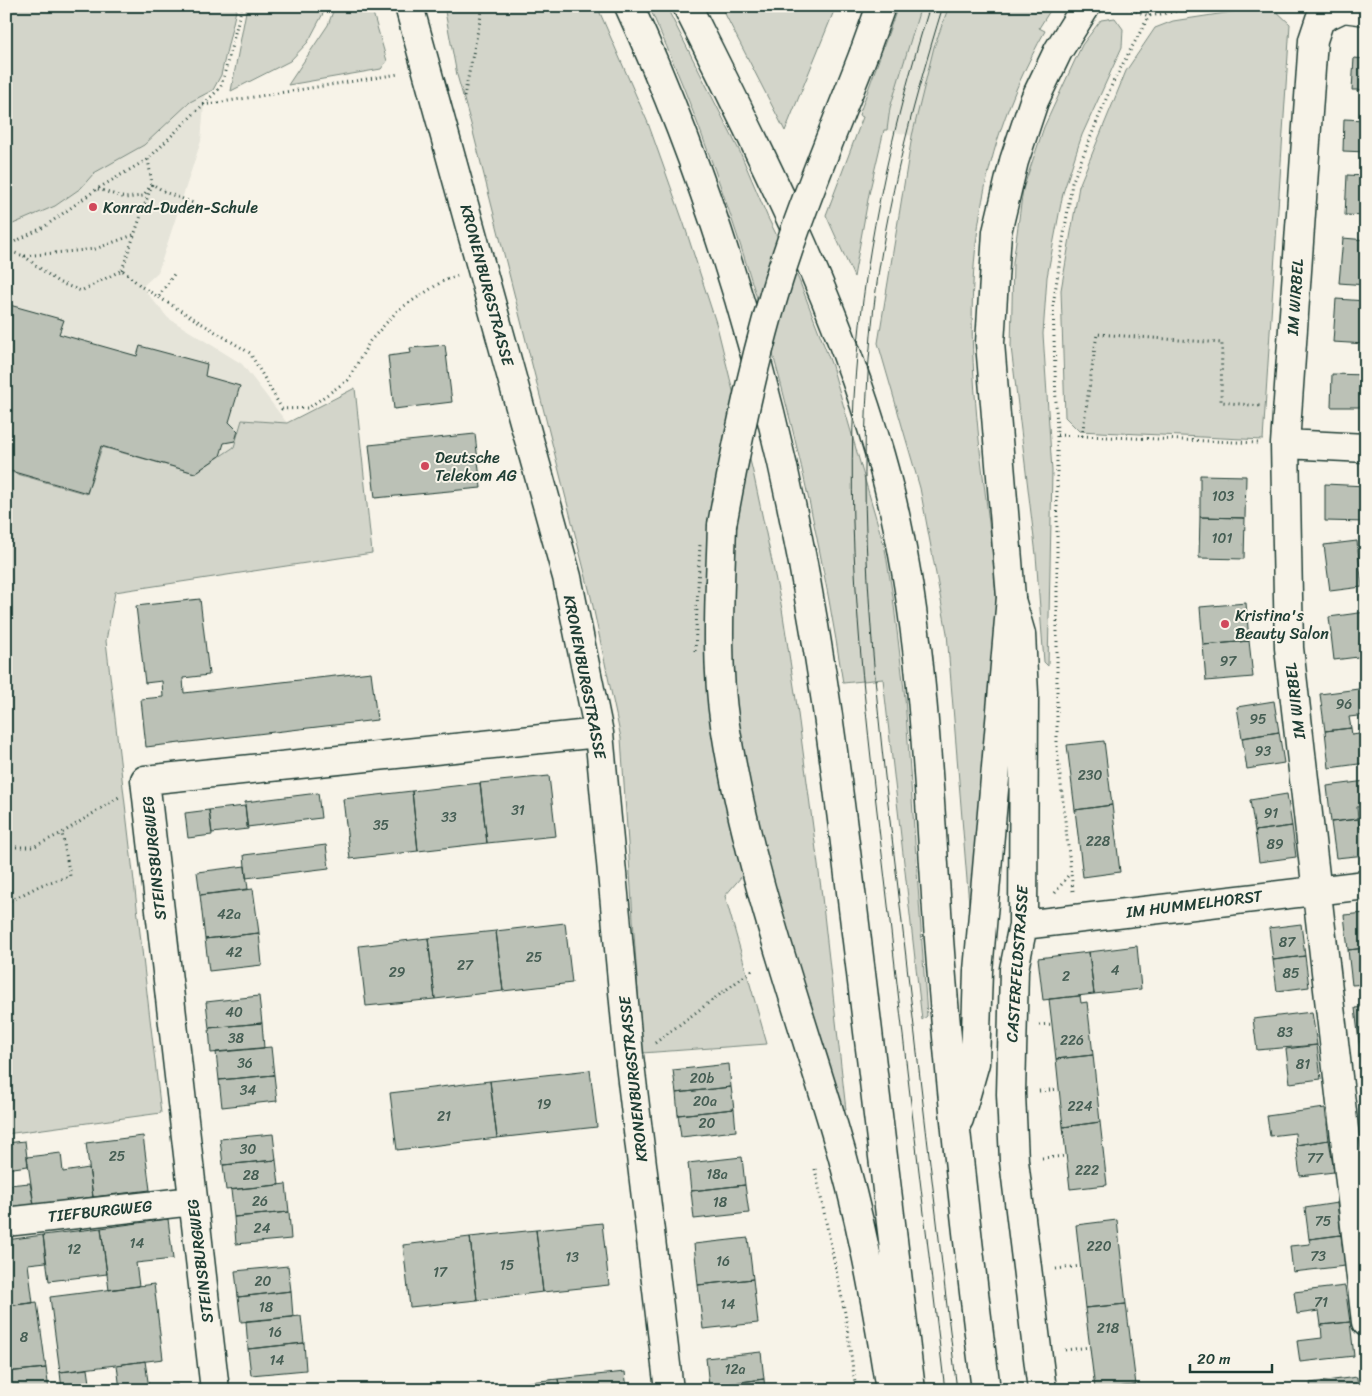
<svg xmlns="http://www.w3.org/2000/svg" width="1372" height="1396" viewBox="0 0 1372 1396" font-family="Sriracha,sans-serif">
	<style>
		.built { fill: #e5e4d9 }
		.green { fill: #d3d5ca; stroke: #79897f }
		.building { fill: #bbc1b6; stroke: #1f3d34 }
		.lines { fill: none; stroke-linecap: round; stroke-linejoin: round }
		.minor-casing { stroke: #1f3d34; stroke-width: 31 }
		.highway-casing { stroke: #1f3d34; stroke-width: 31 }
		.path { stroke: #1f3d34; stroke-width: 3; stroke-dasharray: 1 4; stroke-linecap: butt }
		.minor { stroke: #f7f3e8; stroke-width: 28 }
		.highway { stroke: #f7f3e8; stroke-width: 28 }
		.tram { stroke: #1f3d34; stroke-width: 1 }
		.highway-bridge-casing { stroke: #1f3d34; stroke-width: 31; stroke-linecap: butt }
		.path-bridge { stroke: #1f3d34; stroke-width: 3; stroke-dasharray: 1 4; stroke-linecap: butt }
		.highway-bridge { stroke: #f7f3e8; stroke-width: 28 }
		.poi-dot { fill: #d1495b; stroke: #f7f3e8; stroke-width: 2 }
		.labels { text-anchor: middle; dominant-baseline: central; stroke-width: 4; stroke-linejoin: round; paint-order: stroke }
		.number-label { font-size: 14px; fill: #465e54 }
		.poi-label { font-size: 16px; fill: #1f3d34; stroke: #f7f3e8; text-anchor: start }
		.street-label { font-size: 16px; fill: #1f3d34; stroke: #f7f3e8 }
	</style>
	<rect width="100%" height="100%" fill="#f7f3e8"/>
	<filter id="ink" filterUnits="userSpaceOnUse"><feTurbulence type="fractalNoise" baseFrequency=".02" numOctaves="2"/><feDisplacementMap in="SourceGraphic" scale="10" xChannelSelector="R" yChannelSelector="G"/><feConvolveMatrix kernelMatrix="1 2 1 2 8 2 1 2 1" color-interpolation-filters="sRGB"/></filter>
	<g filter="url(#ink)">
		<path class="built" d="M6 6H212L201 141 158 272 142 287 168 318 242 364 287 423 242 420 234 447 195 473 103 447 87 494 7 471 6 474Z
			M921 6H949L934 47 912 136 887 130 890 106Z"/>
		<path class="green" d="M6 6H237L221 75 213 90 190 102 144 145 94 173 81 188 55 206 6 227Z
			M247 6H327L308 42 290 61 231 91Z
			M335 6H371L387 61 381 69 288 85 328 25Z
			M444 6H597L648 123 684 224 717 326 753 472 782 609 797 706 821 888 846 1110H842L812 1020 764 850 725 896 767 1044 642 1053 621 738 591 597 471 124 457 75Z
			M649 6H666L740 152 768 218 799 280 832 366 885 549 893 597 905 698 927 1016 922 1020 883 679 843 683C807 451 745 221 649 6Z
			M721 6H836L785 131Z
			M898 6H921L890 108 887 130H884L869 194 854 277 826 215 863 117 859 115Z
			M949 6H1053L1039 28 1045 31C971 163 964 282 978 430 984 498 998 565 997 633 996 664 991 697 988 728 982 791 976 854 970 917L947 633 920 488 878 343 912 136 934 47Z
			M1271 6 1290 24 1263 440 1079 431 1065 417 1061 290 1079 186 1126 71 1155 28 1173 21Z
			M1115 18 1123 29 1122 47 1082 135 1063 193 1047 277 1043 334 1052 471 1048 666 1044 662 1036 555 1011 347 1013 263 1023 189 1044 127 1082 45 1101 20Z
			M355 388 372 553 115 592 106 641 161 1113 6 1134 7 471 87 494 102 447 195 473 234 447 242 420 287 423Z"/>
		<path class="building" d="M1354 58 1366 59V90H1352Z
			M1344 119 1366 120V152L1343 151Z
			M1347 175 1366 176V216L1345 215Z
			M1343 238 1366 240V285L1339 283Z
			M1336 299 1366 301V344L1333 342Z
			M6 304 64 320 59 334 137 356 140 346 207 364 205 376 240 386 229 422 238 431 235 441 224 443 220 456 195 473 101 446 87 493 7 470 6 472Z
			M445 345 452 402 394 409 388 356 411 353 410 348Z
			M1332 374 1366 375V407H1331Z
			M475 434 481 488 375 498 369 445Z
			M1200 475 1246 476 1245 518 1200 517Z
			M1325 484 1366 486V522L1325 521Z
			M1200 517 1245 518 1244 559 1199 558Z
			M1357 541 1362 587 1330 591 1324 545Z
			M200 599 209 675 183 678 184 693 371 672 377 720 146 747 141 699 163 697 162 681 145 683 136 606Z
			M1246 603 1249 641 1203 645 1200 607Z
			M1366 612V656L1334 660 1329 617Z
			M1249 641 1253 677 1206 681 1203 645Z
			M1366 688V715L1349 717 1351 728 1325 731 1320 694Z
			M1274 701 1279 732 1242 738 1237 707Z
			M1351 728 1352 735 1366 733V763L1329 768 1325 731Z
			M1279 732 1284 763 1247 769 1242 738Z
			M1104 741 1112 805 1075 810 1067 745Z
			M549 776 556 836 487 843 480 783Z
			M1366 781V806L1357 807 1358 819 1331 822 1327 786Z
			M480 783 487 843 418 851 412 791Z
			M412 791 418 851 350 859 343 799Z
			M318 793 321 818 247 827 245 802Z
			M1287 794 1292 826 1255 831 1250 800Z
			M1112 805 1120 872 1083 877 1075 810Z
			M245 806 248 829 212 833 209 810Z
			M209 810 212 835 188 838 185 813Z
			M1358 819 1360 828H1366V855L1336 858 1331 822Z
			M1292 826 1296 857 1259 862 1255 831Z
			M326 845 329 868 246 878 244 855Z
			M245 866 248 889 200 895 197 872Z
			M253 889 259 933 205 939 200 895Z
			M1366 913V948L1348 950 1344 915Z
			M565 923 572 983 503 991 496 931Z
			M1301 924 1305 956 1273 960 1269 928Z
			M496 931 503 991 435 999 428 938Z
			M259 933 262 965 209 971 205 939Z
			M428 938 435 999 366 1006 359 946Z
			M1137 946 1141 989 1094 994 1089 952Z
			M1366 948V984L1352 985 1348 950Z
			M1089 952 1094 994 1043 1000 1038 958Z
			M1305 956 1309 987 1277 991 1273 960Z
			M259 996 262 1023 209 1028 206 1002Z
			M1080 996 1081 1003 1087 1002 1093 1055 1056 1059 1049 999Z
			M1366 1007V1041L1359 1042 1355 1008Z
			M1312 1012 1317 1045 1257 1050 1253 1019Z
			M262 1023 264 1048 211 1053 209 1028Z
			M1366 1041V1075H1363L1359 1042Z
			M1317 1045 1321 1079 1290 1083 1286 1049Z
			M271 1047 274 1075 219 1080 216 1052Z
			M1093 1055 1100 1122 1063 1127 1056 1059Z
			M729 1064 731 1087 676 1093 673 1070Z
			M590 1070 597 1127 497 1138 490 1081Z
			M274 1075 277 1101 222 1107 219 1080Z
			M490 1081 497 1138 397 1150 390 1093Z
			M731 1087 734 1109 678 1115 676 1093Z
			M1325 1108 1329 1140 1296 1145 1295 1133 1270 1136 1267 1116Z
			M734 1109 736 1131 681 1137 678 1115Z
			M1100 1122 1107 1185 1070 1189 1063 1127Z
			M273 1134 276 1160 223 1165 220 1139Z
			M143 1136 150 1190 93 1197 86 1143Z
			M1329 1140 1334 1172 1300 1176 1296 1145Z
			M25 1141 28 1166 6 1169V1143Z
			M61 1153 63 1172 89 1168 93 1197 34 1205 27 1157Z
			M742 1157 745 1185 691 1191 688 1163Z
			M276 1160 279 1185 226 1190 223 1165Z
			M6 1169 8 1185 30 1183 34 1205 6 1209Z
			M286 1184 289 1212 234 1217 231 1190Z
			M745 1185 749 1213 694 1219 691 1191Z
			M1337 1203 1341 1235 1309 1239 1305 1208Z
			M289 1212 291 1239 236 1244 234 1217Z
			M168 1219 173 1259 136 1263 139 1286 109 1290 101 1228Z
			M1117 1220 1126 1304 1085 1308 1076 1225Z
			M602 1223 609 1285 543 1292 536 1230Z
			M101 1228 107 1274 49 1281 43 1235Z
			M536 1230 543 1292 477 1300 470 1237Z
			M43 1235 46 1262 28 1264 33 1303 6 1306V1240Z
			M1341 1235 1345 1266 1293 1272 1290 1246 1310 1244 1309 1239Z
			M470 1237 477 1300 410 1307 403 1245Z
			M748 1238 753 1279 698 1285 694 1244Z
			M288 1266 291 1291 238 1297 235 1271Z
			M753 1279 758 1323 703 1329 698 1285Z
			M154 1284 163 1359 60 1372 50 1297Z
			M1345 1286 1350 1322 1321 1325 1319 1311 1297 1314 1294 1292Z
			M291 1291 293 1317 241 1322 238 1297Z
			M37 1302 46 1368 6 1372V1306Z
			M1126 1304 1136 1385 1095 1389 1085 1308Z
			M301 1316 304 1343 248 1349 246 1321Z
			M1350 1322 1354 1356 1300 1362 1297 1341 1322 1338 1321 1325Z
			M304 1343 306 1370 251 1375 248 1349Z
			M761 1352 764 1379 709 1386 706 1358Z
			M145 1361 149 1388 177 1384 178 1390H120L117 1365Z
			M46 1368 49 1390H6V1372Z
			M88 1369 91 1390H62L60 1372Z
			M625 1372 627 1390H560L558 1379Z
			M1357 1377 1358 1390H1311L1310 1383Z
			M558 1379 560 1390H493V1386Z
			M764 1379 765 1390H710L709 1386Z
			M1136 1385V1390H1095V1389Z"/>
		<g class="lines">
			<g class="minor-casing">
				<path id="minor" d="M409 6 567 577 599 733 629 1056 669 1390
					M1366 11 1343 8 1320 19 1313 40 1285 444 1289 648 1366 1322
					M1285 444 1366 448
					M1012 603 1021 634 1024 694 1023 925 1014 969 1011 1094 1014 1161 1042 1390
					M1023 925 1366 885
					M6 1222 193 1201
					M215 1390 145 780 599 733"/>
			</g>
			<g class="highway-casing">
				<path id="highway" d="M629 6C719 202 779 414 814 626 833 738 846 852 860 965 877 1107 894 1248 911 1390
					M687 6C760 152 835 297 880 455 925 611 927 778 939 939 950 1090 967 1240 986 1390
					M864 53 881 6
					M722 525C720 591 715 659 725 725 746 862 793 992 833 1124 860 1211 876 1300 890 1390
					M959 1119 975 1063 978 971 1011 597 990 343 997 232 1014 161 1034 101 1058 51 1086 6"/>
			</g>
			<path class="path" d="M1122 6 1149 16 1208 6
				M464 97 483 6
				M203 105 399 74
				M98 189 125 198 143 196 152 184 167 193 196 204
				M6 246 44 227 97 189 148 159 221 87 242 6
				M6 250 24 256 95 249 136 234
				M24 256 58 282 81 291 122 270 142 287 250 353 282 409 308 408 348 380 370 341 398 310 443 281 457 276
				M122 270 152 184 148 159
				M159 296 174 274
				M1057 435 1259 443
				M1082 436 1097 334 1222 343 1221 402 1260 406
				M6 847H33L62 833 119 797
				M1073 891 1057 749V435L1053 305 1072 183 1113 82 1149 16 1158 6
				M1055 893 1070 873
				M6 903 41 885 70 876 62 833
				M1039 1025 1052 1024
				M655 1043 754 969
				M1039 1091 1059 1089
				M1042 1158 1066 1156
				M815 1169 845 1313 856 1390
				M1056 1269 1081 1266
				M1065 1350 1090 1347"/>
			<use href="#minor" class="minor"/>
			<use href="#highway" class="highway"/>
			<path class="tram" d="M930 6C890 133 861 265 854 398 846 562 867 726 886 888 905 1055 925 1222 945 1390
				M943 6C910 113 881 223 871 335 854 520 876 704 898 888 917 1055 937 1222 957 1390"/>
			<g class="highway-bridge-casing">
				<path id="highway-bridge" d="M722 525C739 432 758 338 789 248 811 183 839 118 864 53"/>
			</g>
			<path class="path-bridge" d="M695 651 700 543"/>
			<use href="#highway-bridge" class="highway-bridge"/>
		</g>
	</g>
	<g class="poi-dot">
		<circle cx="93" cy="207" r="5"/>
		<circle cx="425" cy="466" r="5"/>
		<circle cx="1225" cy="624" r="5"/>
	</g>
	<g class="labels">
		<g class="number-label">
			<text x="1223" y="496">103</text>
			<text x="1222" y="538">101</text>
			<text x="1228" y="661">97</text>
			<text x="1344" y="704">96</text>
			<text x="1258" y="719">95</text>
			<text x="1263" y="751">93</text>
			<text x="1090" y="775">230</text>
			<text x="518" y="810">31</text>
			<text x="1271" y="813">91</text>
			<text x="449" y="817">33</text>
			<text x="381" y="825">35</text>
			<text x="1098" y="841">228</text>
			<text x="1275" y="844">89</text>
			<text x="229" y="914">42a</text>
			<text x="1287" y="942">87</text>
			<text x="234" y="952">42</text>
			<text x="534" y="957">25</text>
			<text x="465" y="965">27</text>
			<text x="1115" y="970">4</text>
			<text x="397" y="972">29</text>
			<text x="1291" y="973">85</text>
			<text x="1066" y="976">2</text>
			<text x="234" y="1012">40</text>
			<text x="1285" y="1032">83</text>
			<text x="236" y="1038">38</text>
			<text x="1072" y="1040">226</text>
			<text x="245" y="1063">36</text>
			<text x="1303" y="1064">81</text>
			<text x="702" y="1078">20b</text>
			<text x="248" y="1090">34</text>
			<text x="705" y="1101">20a</text>
			<text x="544" y="1104">19</text>
			<text x="1080" y="1106">224</text>
			<text x="444" y="1116">21</text>
			<text x="707" y="1123">20</text>
			<text x="248" y="1149">30</text>
			<text x="117" y="1156">25</text>
			<text x="1315" y="1158">77</text>
			<text x="1087" y="1170">222</text>
			<text x="717" y="1174">18a</text>
			<text x="251" y="1175">28</text>
			<text x="260" y="1201">26</text>
			<text x="720" y="1202">18</text>
			<text x="1323" y="1221">75</text>
			<text x="262" y="1228">24</text>
			<text x="137" y="1243">14</text>
			<text x="1099" y="1246">220</text>
			<text x="74" y="1249">12</text>
			<text x="1318" y="1256">73</text>
			<text x="572" y="1257">13</text>
			<text x="723" y="1261">16</text>
			<text x="507" y="1265">15</text>
			<text x="440" y="1272">17</text>
			<text x="263" y="1281">20</text>
			<text x="1321" y="1302">71</text>
			<text x="728" y="1304">14</text>
			<text x="266" y="1307">18</text>
			<text x="1108" y="1328">218</text>
			<text x="275" y="1332">16</text>
			<text x="24" y="1337">8</text>
			<text x="277" y="1360">14</text>
			<text x="735" y="1369">12a</text>
		</g>
		<g class="poi-label">
			<text x="103" y="207">Konrad-Duden-Schule</text>
			<text x="435" y="457">Deutsche<tspan x="435" dy="18">Telekom AG</tspan></text>
			<text x="1235" y="615">Kristina's<tspan x="1235" dy="18">Beauty Salon</tspan></text>
		</g>
		<g class="street-label">
			<text transform="translate(487 285) rotate(75)">KRONENBURGSTRASSE</text>
			<text transform="translate(1295 297) rotate(-86)">IM WIRBEL</text>
			<text transform="translate(585 677) rotate(79)">KRONENBURGSTRASSE</text>
			<text transform="translate(1295 701) rotate(-97)">IM WIRBEL</text>
			<text transform="translate(154 858) rotate(-96)">STEINSBURGWEG</text>
			<text transform="translate(1194 904) rotate(-7)">IM HUMMELHORST</text>
			<text transform="translate(1017 964) rotate(-86)">CASTERFELDSTRASSE</text>
			<text transform="translate(633 1079) rotate(-96)">KRONENBURGSTRASSE</text>
			<text transform="translate(100 1211) rotate(-6)">TIEFBURGWEG</text>
			<text transform="translate(200 1261) rotate(-97)">STEINSBURGWEG</text>
		</g>
	</g>
	<rect width="1372" height="1396" fill="none" stroke="#f7f3e8" stroke-width="25"/>
	<rect x="12" y="12" width="1347" height="1371" fill="none" stroke="#1f3d34" stroke-width="2" filter="url(#ink)"/>
	<path d="M1190 1364v8h82v-8" fill="none" stroke="#1f3d34" stroke-width="2.5"/>
	<text x="1197" y="1364" font-size="15" fill="#1f3d34" stroke="#f7f3e8" stroke-width="4" paint-order="stroke">20 m</text>
</svg>
